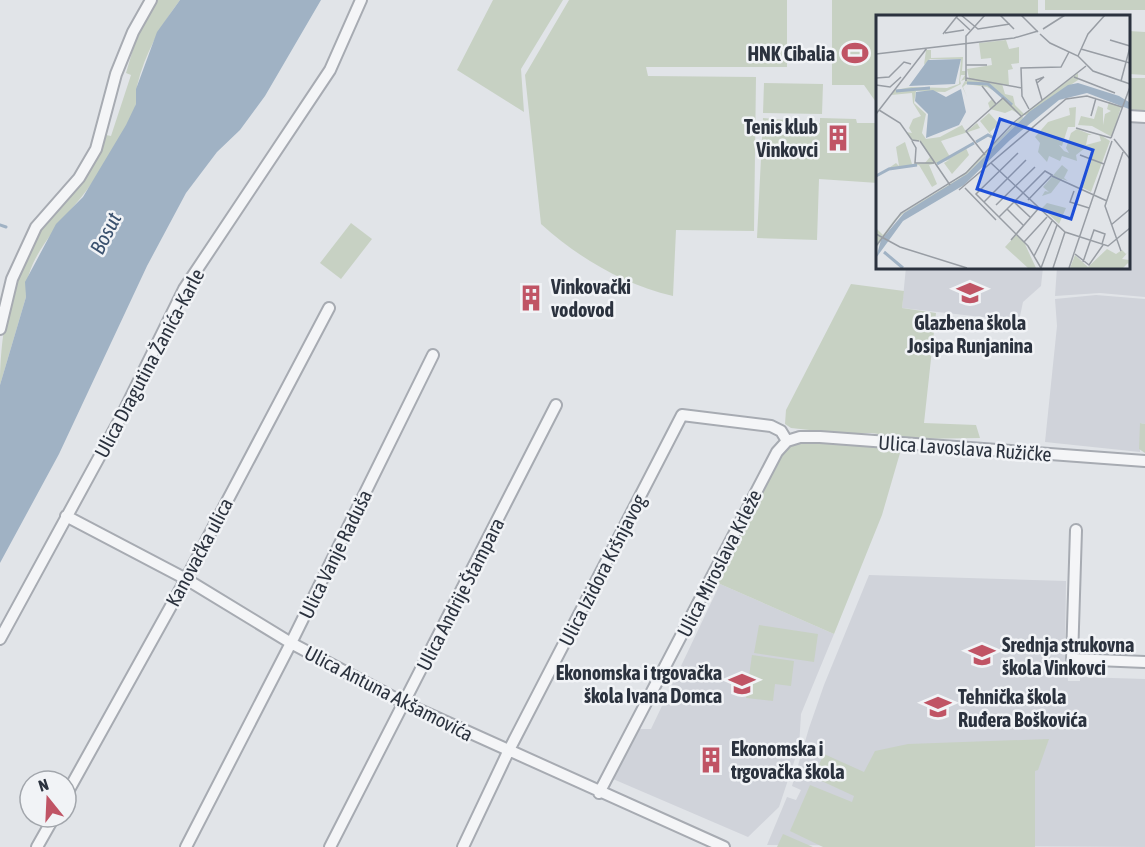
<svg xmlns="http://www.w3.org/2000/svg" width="1145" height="847" viewBox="0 0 1145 847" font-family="'Asap Condensed',sans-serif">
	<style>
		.built { fill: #d0d3da }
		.green { fill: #c7d1c3 }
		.water { fill: #a0b2c4 }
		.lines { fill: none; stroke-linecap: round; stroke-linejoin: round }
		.stream { stroke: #a0b2c4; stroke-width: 3 }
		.street-casing { stroke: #a7abb2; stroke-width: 14 }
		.street { stroke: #f4f5f7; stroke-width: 10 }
		.labels { text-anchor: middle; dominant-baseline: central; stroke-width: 5; stroke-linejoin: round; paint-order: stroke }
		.poi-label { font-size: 20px; font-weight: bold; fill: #2b323e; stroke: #f1f3f6; text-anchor: start }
		.street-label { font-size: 20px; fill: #2b323e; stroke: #f1f3f6 }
		.water-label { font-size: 21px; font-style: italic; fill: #3a516e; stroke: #f1f3f6 }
		.inset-river { fill: none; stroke: #a0b2c4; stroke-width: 3 }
		.inset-road { fill: none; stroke: #989da4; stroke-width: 1.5 }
		.view { fill: #1d4ed8; fill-opacity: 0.15; stroke: #1d4ed8; stroke-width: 3 }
		.inset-edge { fill: none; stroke: #2b323e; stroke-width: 3 }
	</style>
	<rect width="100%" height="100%" fill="#e1e4e8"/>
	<path class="built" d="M1129 122 1145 123V297L1100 293 1055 296 1057 267H1128Z
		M906 267H1043L1041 286 1023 302 1019 321 902 308Z
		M1096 295 1145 299V424L1140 423V452L1045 442 1057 326 1055 299Z
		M869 575 1066 581 1065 651 1068 681H1080V677L1145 679V847L767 845 787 797 796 800 801 790 792 786 809 728 824 685Z
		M720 584 834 634 801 714 799 747 779 807 748 837 613 779 638 729H651Z"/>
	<path class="green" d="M156 0H180C160 27 145 53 137 86 136 92 138 98 136 104 131 126 108 158 96 177 74 212 23 253 26 297L0 385C0 343 7 293 26 254 45 215 76 180 102 144L106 135 111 136 131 75 126 73 136 39Z
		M493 0H563L521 69 524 112 457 70Z
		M569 0H787V67H646L648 76 756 77 754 231 676 230 673 296C623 284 580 259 541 224L525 75Z
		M832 0H1038V16H878V105L864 85H832Z
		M1045 0H1145V10H1045Z
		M1129 31 1145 32V75L1129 74Z
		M1129 78H1145V113H1129Z
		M764 83 823 84 822 114 763 113Z
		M763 118 820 123V118L856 119 857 123H878V183L819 179 817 240 757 238Z
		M351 223 372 239 341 279 320 263Z
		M851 284 904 291 902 308 936 313 924 423 976 425 980 438 910 439 872 433 846 434 791 428 785 424 786 410Z
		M1140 423 1145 424V453L1139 449Z
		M810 440 898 447 900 453 882 515 834 634 720 584 717 589 712 586 782 451 792 444Z
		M759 625 818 634 814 662 754 653Z
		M752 655 794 661 791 686 775 684 773 701 746 698Z
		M1049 739 1038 770 1035 771V847H823L790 831 810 785 852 802 854 796 813 777 824 754 864 772 875 751 908 744Z
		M783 834 813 847H777Z"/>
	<path class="water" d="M180 0H321L265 96 240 130 217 152 186 193 147 266 59 454 0 563V385L26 297 25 282 56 224 83 197 126 125 136 104V89L157 32Z"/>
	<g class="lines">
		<path class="stream" d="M0 225 6 227"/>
		<g class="street-casing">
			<path id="street" d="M1128 116 1145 117
				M0 329 12 279 36 227 79 178 96 149 116 74 133 32 151 0
				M787 441 800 437H820L1145 461
				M66 516 186 579 291 643 404 703 724 847
				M1076 530 1072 659 1145 662
				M0 639 120 419 184 289 330 70 361 0
				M66 795 186 579 329 308
				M37 847 54 817
				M186 847 291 643 433 355
				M330 847 556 405
				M463 847 508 752 682 415 771 426 781 431 787 441 777 452 599 793"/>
		</g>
		<use href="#street" class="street"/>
	</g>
	<defs>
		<g id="stadium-bare" transform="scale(2.07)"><path d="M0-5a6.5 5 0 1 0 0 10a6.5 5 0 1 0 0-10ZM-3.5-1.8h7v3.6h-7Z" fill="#c05465" stroke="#f1f3f6" stroke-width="2.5" paint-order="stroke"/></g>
		<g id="building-bare" transform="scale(2.07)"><path d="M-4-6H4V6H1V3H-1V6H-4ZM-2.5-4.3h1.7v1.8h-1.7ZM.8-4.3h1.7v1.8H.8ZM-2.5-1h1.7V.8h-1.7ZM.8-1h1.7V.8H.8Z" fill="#c05465" stroke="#f1f3f6" stroke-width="2.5" paint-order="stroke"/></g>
		<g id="school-bare" transform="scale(2.07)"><path d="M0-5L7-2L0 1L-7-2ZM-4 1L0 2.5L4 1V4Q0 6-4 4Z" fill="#c05465" stroke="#f1f3f6" stroke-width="2.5" paint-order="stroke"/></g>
	</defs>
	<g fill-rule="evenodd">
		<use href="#stadium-bare" x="855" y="53"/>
		<use href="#building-bare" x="838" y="138"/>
		<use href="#school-bare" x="970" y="293"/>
		<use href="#building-bare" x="531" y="298"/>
		<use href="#school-bare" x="982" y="655"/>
		<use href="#school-bare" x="742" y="684"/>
		<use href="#school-bare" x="938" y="707"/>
		<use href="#building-bare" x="711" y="760"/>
	</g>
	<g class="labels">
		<g class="poi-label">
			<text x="835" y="53" text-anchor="end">HNK Cibalia</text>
			<text x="818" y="126" text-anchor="end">Tenis klub<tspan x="818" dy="23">Vinkovci</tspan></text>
			<text x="551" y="286">Vinkovački<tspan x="551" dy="23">vodovod</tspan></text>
			<text x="970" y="322" text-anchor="middle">Glazbena škola<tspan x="970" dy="23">Josipa Runjanina</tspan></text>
			<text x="1002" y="644">Srednja strukovna<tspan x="1002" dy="23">škola Vinkovci</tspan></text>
			<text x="722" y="672" text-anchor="end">Ekonomska i trgovačka<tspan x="722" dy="23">škola Ivana Domca</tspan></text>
			<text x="958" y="696">Tehnička škola<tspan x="958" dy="23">Ruđera Boškovića</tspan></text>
			<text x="731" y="748">Ekonomska i<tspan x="731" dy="23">trgovačka škola</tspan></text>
		</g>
		<g class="street-label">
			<text transform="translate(149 363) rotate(-62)">Ulica Dragutina Žanića-Karle</text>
			<text transform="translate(965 448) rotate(4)">Ulica Lavoslava Ružičke</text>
			<text transform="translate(199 552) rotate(-62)">Kanovačka ulica</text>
			<text transform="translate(335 554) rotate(-64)">Ulica Vanje Raduša</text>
			<text transform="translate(719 563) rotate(-63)">Ulica Miroslava Krleže</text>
			<text transform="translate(602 570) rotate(-63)">Ulica Izidora Kršnjavog</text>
			<text transform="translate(460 594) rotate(-63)">Ulica Andrije Štampara</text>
			<text transform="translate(389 693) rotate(27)">Ulica Antuna Akšamovića</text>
		</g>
		<g class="water-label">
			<text transform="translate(105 233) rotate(-63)">Bosut</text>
		</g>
	</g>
	<g transform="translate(876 15)">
		<rect width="254" height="254" fill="#e1e4e8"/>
		<path d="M130 25 133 34 143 32V48L135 49 137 54 132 55 133 71 109 64 126 69 129 79 137 81 139 90 148 99 202 58V65L150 100H146L147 103 91 159 79 168 28 198 21 204 0 233 4 225 0 230V220L7 222 0 219V213L7 220 19 204 25 199 84 163 146 101 136 95 129 98 114 94 112 88 116 84 120 89 129 82 111 72 90 69 87 72 91 82 86 71 90 64 85 66 89 60H85L84 65 85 69 69 77 40 76 38 88 50 99 46 118 50 124 64 122 86 110 90 117 101 108 104 113 65 126 74 142 90 133 93 140 76 159 68 148 73 145 53 150 61 169 56 172 43 150 14 154 0 162 20 148 23 151 20 132 29 127 36 149 49 148 54 142 44 126 36 125 30 117 36 118 33 113 37 104 45 101 37 88 36 78 15 80 19 75 35 72 71 73 83 69 85 44H54L48 50 50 35H55V43L87 42 86 56H90V63H93L91 54 116 50 115 43 105 44 103 28ZM233 87 245 92 236 122 216 111 202 110 205 101 218 104 222 91 227 93V110L229 99 235 96 231 94ZM200 92 199 112H192L186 131 183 130 188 136 193 138 190 133 195 118 201 114 216 120H212L210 130 225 126 223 119 234 126 215 177 205 172 218 136 209 133 200 140 201 146 186 141 184 146 173 141 171 147 162 137 164 128 159 122 172 107 194 100 193 93ZM113 98 123 109 114 117 116 121 104 106ZM186 150 192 155 188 163 192 166 186 164 175 178 166 181 169 176 173 177 167 172ZM171 188 190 193 183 209 166 193ZM140 220 148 227 160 253H152L129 232ZM231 234 240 239 246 235 250 239 253 236 246 244 253 245V252L252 248 247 253H194L199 240 212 252Z" fill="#c7d1c3"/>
		<path d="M85 44 79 69 33 71 52 45ZM202 68 243 81 253 87V94L211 78 183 85 134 125 88 170 27 206 0 243 5 225 28 198 91 159 153 97 192 70ZM85 74 90 97 83 110 50 123 52 99 39 86 40 77 57 75 70 82Z" fill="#a0b2c4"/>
		<path class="inset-river" d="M91 68 112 69 136 90M20 76 54 73M100 127 112 120 118 123M61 149 98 128M0 161 13 154 41 150M8 237 27 253"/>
		<path class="inset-road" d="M85 0 102 14 134 9M124 0 138 14M145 0 162 17M80 2 94 15M167 14 189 0M69 18 88 15M67 19 82 0M164 19 174 28 202 41 217 56 254 69M234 25 254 31M205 34 254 48M0 39 138 23 162 16M202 41 212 19 229 0M90 50H111M198 62 239 78M0 63 13 62 28 47 35 49M90 63 146 73M90 66V21L109 0M245 66 254 32M161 68 168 62 160 65 166 85M0 70 14 72 25 62M106 71 120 89M153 94 146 81 145 53 185 52 193 37M3 95 24 108 36 125 43 126M0 99 51 33M215 101 220 83M200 113 235 123M235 123 254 72M238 124 254 144M36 126 40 133 39 148H58M44 126 74 170M142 138 100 179 152 231 165 253M109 140 90 116 127 83 145 101M204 140 228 149M115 148 189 217 232 231 254 213M176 161 231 186M89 173 120 205M83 175 190 84 211 81 246 92M198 176 194 187 213 193M108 187 150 145M138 187 154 202M120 190 159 152M131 194 147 210M123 202 169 156 176 160 152 185M235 210 254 194M0 219 24 232 91 253M135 225 162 194M148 227 171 202M0 231 25 198 90 158 137 108 210 51M245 236 229 191 247 137M199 239 213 250 227 230M158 241 176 206M207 247 218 215 229 219 226 229M165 253 181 210M177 253 189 217M193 253 236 126"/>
		<path class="view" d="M124 104 217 135 195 204 101 174Z"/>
		<rect width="254" height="254" class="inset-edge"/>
	</g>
	<g transform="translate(48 799) rotate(342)"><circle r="28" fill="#f1f3f6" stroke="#a2a6ac" stroke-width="1.5"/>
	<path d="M0-4.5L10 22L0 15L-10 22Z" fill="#c05465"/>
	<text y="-9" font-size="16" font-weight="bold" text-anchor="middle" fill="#2b323e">N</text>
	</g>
</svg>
